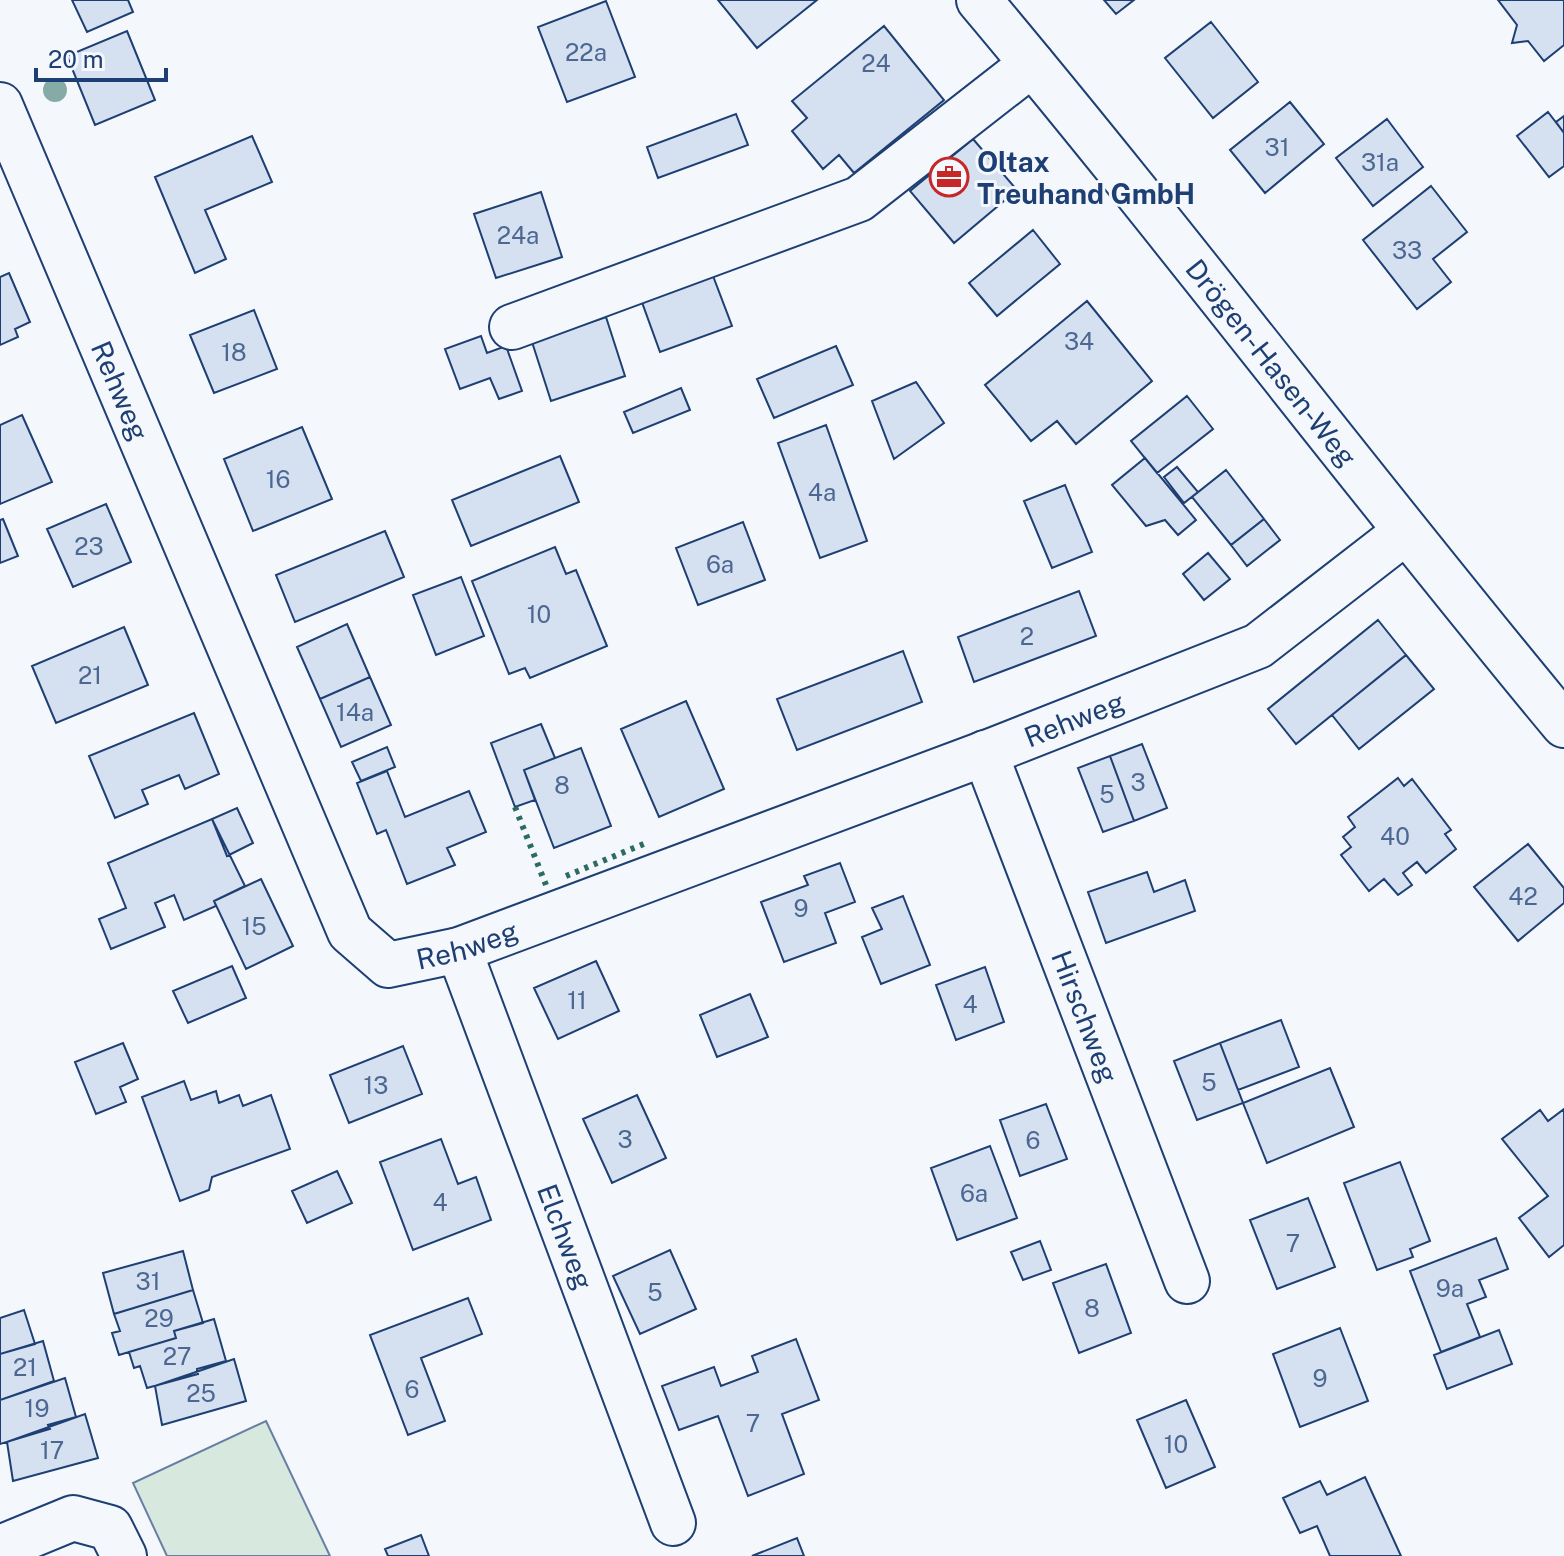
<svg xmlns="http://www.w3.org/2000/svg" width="1564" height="1556" viewBox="0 0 1564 1556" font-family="'Public Sans',sans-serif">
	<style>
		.green { fill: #d7e8df; stroke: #687fa3; stroke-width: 2 }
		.building { fill: #d5e0f0; stroke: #1d3f73; stroke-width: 2 }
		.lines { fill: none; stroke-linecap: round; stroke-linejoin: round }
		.minor-casing { stroke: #1d3f73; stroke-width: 48 }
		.minor { stroke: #f4f7fb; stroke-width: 44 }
		.hedge { stroke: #2c6c60; stroke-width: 6; stroke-dasharray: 4 6; stroke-linecap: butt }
		.tree { fill: #86aba6 }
		.labels { text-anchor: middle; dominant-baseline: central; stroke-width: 6; stroke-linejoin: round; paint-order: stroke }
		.number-label { font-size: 24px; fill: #4b6792 }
		.poi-label { font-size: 28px; font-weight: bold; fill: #1d3f73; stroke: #f4f7fb; text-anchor: start }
		.street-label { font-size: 28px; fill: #1d3f73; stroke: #f4f7fb }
	</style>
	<rect width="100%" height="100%" fill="#f4f7fb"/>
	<path class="green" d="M266 1421 330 1556H167L133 1483Z"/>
	<path class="building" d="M72 0H128L133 12 87 32Z
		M718 0H817L757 48Z
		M1104 0H1134L1116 14Z
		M1498 0H1564V45L1544 61 1528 41 1512 43 1517 25Z
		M606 1 635 77 567 102 538 27Z
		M1211 22 1258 82 1213 118 1165 58Z
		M884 26 944 100 854 173 839 155 823 169 792 131 807 118 792 101Z
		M127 31 155 100 95 125 67 56Z
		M1290 102 1324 144 1265 193 1230 150Z
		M1548 112 1564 133V166L1549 177 1517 136Z
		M736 114 748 145 658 178 647 147Z
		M1564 116V133L1556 122Z
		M1387 119 1423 167 1373 206 1336 158Z
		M252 136 272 182 205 210 226 259 195 273 155 177Z
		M973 139 1017 190 954 243 910 191Z
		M1431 186 1467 232 1433 259 1451 282 1417 309 1363 240Z
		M541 192 562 257 496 278 474 214Z
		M1033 230 1060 264 997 316 969 283Z
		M710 268 732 326 660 352 639 294Z
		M9 273 30 322 15 329 18 337 0 345V277Z
		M1087 301 1152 381 1076 444 1057 421 1031 441 985 385Z
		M254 310 277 369 214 393 190 335Z
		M606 317 625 376 551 401 532 342Z
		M481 336 487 353 506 346 522 391 499 399 490 378 460 389 445 349Z
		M836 346 853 385 774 418 757 379Z
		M916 382 944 423 894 459 872 401Z
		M681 388 690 410 633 433 624 412Z
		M1187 396 1213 429 1157 473 1131 441Z
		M22 415 52 482 0 504V425Z
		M826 425 867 541 820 558 778 443Z
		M302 427 332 499 253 531 224 459Z
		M560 456 579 502 471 546 452 500Z
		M1145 458 1196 520 1178 535 1165 520 1146 526 1112 485Z
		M1177 467 1198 492 1184 503 1164 477Z
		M1226 470 1264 519 1231 545 1192 497Z
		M1065 485 1092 552 1052 568 1024 501Z
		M106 504 131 562 73 587 47 529Z
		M3 519 18 556 0 563V520Z
		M1264 519 1280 540 1247 566 1231 545Z
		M743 522 765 580 698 605 676 548Z
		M385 531 404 577 295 622 276 575Z
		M555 547 566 574 576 570 607 646 530 678 525 668 509 674 472 581Z
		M1208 553 1230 579 1204 600 1183 574Z
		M461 577 484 636 436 655 413 595Z
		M1079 591 1096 636 974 682 958 637Z
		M1378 620 1406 655 1296 744 1268 709Z
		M347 624 370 677 320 699 297 647Z
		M124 627 148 685 56 723 32 666Z
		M903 651 922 702 797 750 777 699Z
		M1406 655 1434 689 1359 749 1332 715Z
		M370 677 391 725 341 747 320 699Z
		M686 701 724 789 659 817 621 729Z
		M194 713 219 774 185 789 179 775 142 790 148 804 115 818 89 756Z
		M541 724 555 758 524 770 535 800 515 807 491 743Z
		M1142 744 1167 808 1134 821 1110 756Z
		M387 747 395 767 361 781 352 762Z
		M581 748 611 826 554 848 524 770Z
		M1110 756 1134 821 1103 832 1078 768Z
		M387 771 405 817 469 791 486 832 447 848 455 865 407 884 386 830 377 834 357 783Z
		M1398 778 1404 786 1412 779 1451 830 1445 834 1456 849 1426 873 1417 862 1403 873 1412 885 1398 895 1384 879 1369 891 1341 855 1351 847 1343 837 1355 827 1348 817Z
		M237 808 253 843 227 856 212 819Z
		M212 819 245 886 214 901 216 906 184 920 174 895 155 903 165 927 111 949 99 919 126 908 108 863Z
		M1528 844 1564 888V903L1518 941 1474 887Z
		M840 863 855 902 825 913 836 943 784 962 761 902 808 885 804 876Z
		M1147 872 1154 892 1185 880 1195 911 1106 943 1088 892Z
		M261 879 293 946 246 969 214 901Z
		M903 896 930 965 881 984 862 937 882 929 872 908Z
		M596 961 619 1011 558 1039 534 988Z
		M232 966 246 998 188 1023 173 991Z
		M985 967 1004 1022 956 1040 936 985Z
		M750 994 768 1037 717 1057 700 1015Z
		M1281 1020 1299 1067 1238 1090 1220 1043Z
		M123 1043 138 1079 120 1087 126 1102 96 1114 75 1062Z
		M1220 1043 1243 1103 1197 1120 1174 1061Z
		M403 1046 422 1094 349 1123 330 1075Z
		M1330 1068 1354 1127 1267 1163 1243 1103Z
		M184 1081 191 1100 216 1091 219 1103 239 1095 243 1106 271 1095 290 1149 212 1177 209 1190 180 1201 142 1097Z
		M637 1095 666 1158 612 1183 583 1119Z
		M1046 1104 1067 1159 1020 1176 1000 1120Z
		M1564 1109V1245L1549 1257 1519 1218 1548 1196 1502 1139 1540 1110 1548 1121Z
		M441 1139 458 1184 476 1177 491 1220 413 1250 380 1162Z
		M990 1146 1017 1218 957 1240 931 1168Z
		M1400 1162 1430 1241 1410 1249 1413 1257 1377 1270 1344 1183Z
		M337 1171 352 1203 307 1223 292 1191Z
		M1308 1198 1335 1267 1277 1289 1250 1220Z
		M1496 1238 1508 1269 1479 1280 1486 1297 1467 1304 1480 1337 1441 1352 1410 1271Z
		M1040 1241 1051 1270 1023 1280 1011 1252Z
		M670 1250 696 1309 640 1334 613 1276Z
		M183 1251 193 1290 114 1314 103 1273Z
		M1106 1264 1131 1333 1079 1353 1053 1283Z
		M193 1290 203 1323 174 1331 176 1338 119 1355 112 1333 120 1331 114 1314Z
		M468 1298 482 1334 421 1358 445 1421 408 1435 370 1335Z
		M24 1310 35 1344 0 1354V1318Z
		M214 1319 226 1361 197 1369 198 1374 147 1388 140 1366 134 1368 129 1352 176 1338 174 1331Z
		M1340 1328 1368 1401 1300 1427 1273 1354Z
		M1499 1330 1512 1364 1447 1389 1434 1355Z
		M796 1339 819 1400 782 1414 804 1474 748 1496 718 1416 679 1430 662 1386 714 1367 721 1386 758 1372 752 1356Z
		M43 1341 54 1381 0 1400V1354Z
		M234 1359 246 1401 162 1425 155 1386Z
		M65 1378 76 1417 48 1425 50 1429 0 1444V1400Z
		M1186 1400 1215 1467 1166 1488 1137 1420Z
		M85 1414 98 1458 13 1481 7 1442Z
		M1365 1477 1401 1556H1330L1317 1526 1300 1533 1283 1498 1320 1481 1327 1495Z
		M421 1535 429 1556H388L385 1549Z
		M797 1538 804 1556H752Z"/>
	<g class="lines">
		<g class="minor-casing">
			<g id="minor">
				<path id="s1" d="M979 0C1179 238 1365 486 1564 725"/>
				<path id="s2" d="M0 105 350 932 388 965 459 950 994 750 1258 646 1404 533"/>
				<path d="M512 327 859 199 1032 64"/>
				<path id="s3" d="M985 753 1187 1281"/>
				<path id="s4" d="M459 950 673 1523"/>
				<path d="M0 1548 73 1518 110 1528 124 1556"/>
			</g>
		</g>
		<use href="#minor" class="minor"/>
		<path class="hedge" d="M515 807 546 885
			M566 876 646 843"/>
	</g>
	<circle class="tree" cx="55" cy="90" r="12"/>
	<defs>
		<g id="office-ring" transform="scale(2)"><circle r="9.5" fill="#f4f7fb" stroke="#c62828" stroke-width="1.5"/><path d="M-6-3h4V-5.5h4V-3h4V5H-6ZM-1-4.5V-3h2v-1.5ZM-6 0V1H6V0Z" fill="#c62828"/></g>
	</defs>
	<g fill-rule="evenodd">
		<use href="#office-ring" x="949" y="177"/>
	</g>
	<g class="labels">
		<g class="number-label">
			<text x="586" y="52">22a</text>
			<text x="876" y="63">24</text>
			<text x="1277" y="147">31</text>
			<text x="1380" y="162">31a</text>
			<text x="518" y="235">24a</text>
			<text x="1407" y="250">33</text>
			<text x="1079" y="341">34</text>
			<text x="234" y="352">18</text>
			<text x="278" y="479">16</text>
			<text x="822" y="492">4a</text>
			<text x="89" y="546">23</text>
			<text x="720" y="564">6a</text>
			<text x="539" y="614">10</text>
			<text x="1027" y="636">2</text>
			<text x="90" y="675">21</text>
			<text x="355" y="712">14a</text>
			<text x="1138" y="782">3</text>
			<text x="562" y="785">8</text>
			<text x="1107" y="794">5</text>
			<text x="1395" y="836">40</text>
			<text x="1523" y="896">42</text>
			<text x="801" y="908">9</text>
			<text x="254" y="926">15</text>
			<text x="577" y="1000">11</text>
			<text x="970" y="1004">4</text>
			<text x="1209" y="1082">5</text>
			<text x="376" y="1085">13</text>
			<text x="625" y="1139">3</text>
			<text x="1033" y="1140">6</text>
			<text x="974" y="1193">6a</text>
			<text x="440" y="1202">4</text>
			<text x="1293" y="1243">7</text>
			<text x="148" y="1281">31</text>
			<text x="1450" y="1288">9a</text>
			<text x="655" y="1292">5</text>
			<text x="1092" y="1308">8</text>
			<text x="159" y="1318">29</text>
			<text x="177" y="1356">27</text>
			<text x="25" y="1367">21</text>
			<text x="1320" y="1378">9</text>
			<text x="412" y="1389">6</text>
			<text x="201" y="1393">25</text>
			<text x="37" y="1408">19</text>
			<text x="753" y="1423">7</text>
			<text x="1176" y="1444">10</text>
			<text x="52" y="1450">17</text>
		</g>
		<g class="poi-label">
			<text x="977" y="161">Oltax<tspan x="977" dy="32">Treuhand GmbH</tspan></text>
		</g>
		<g class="street-label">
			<text stroke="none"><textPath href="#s1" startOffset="466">Drögen-Hasen-Weg</textPath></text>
			<text stroke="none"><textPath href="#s2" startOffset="310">Rehweg</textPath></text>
			<text stroke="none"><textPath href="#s2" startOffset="1678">Rehweg</textPath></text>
			<text stroke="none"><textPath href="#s2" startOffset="1030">Rehweg</textPath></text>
			<text stroke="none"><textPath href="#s3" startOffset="282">Hirschweg</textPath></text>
			<text stroke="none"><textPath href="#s4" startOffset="306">Elchweg</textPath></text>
		</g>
	</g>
	<path d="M36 68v12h130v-12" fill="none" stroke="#1d3f73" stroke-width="4"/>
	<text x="48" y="68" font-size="24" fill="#1d3f73" stroke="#f4f7fb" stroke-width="6" paint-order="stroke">20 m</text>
</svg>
